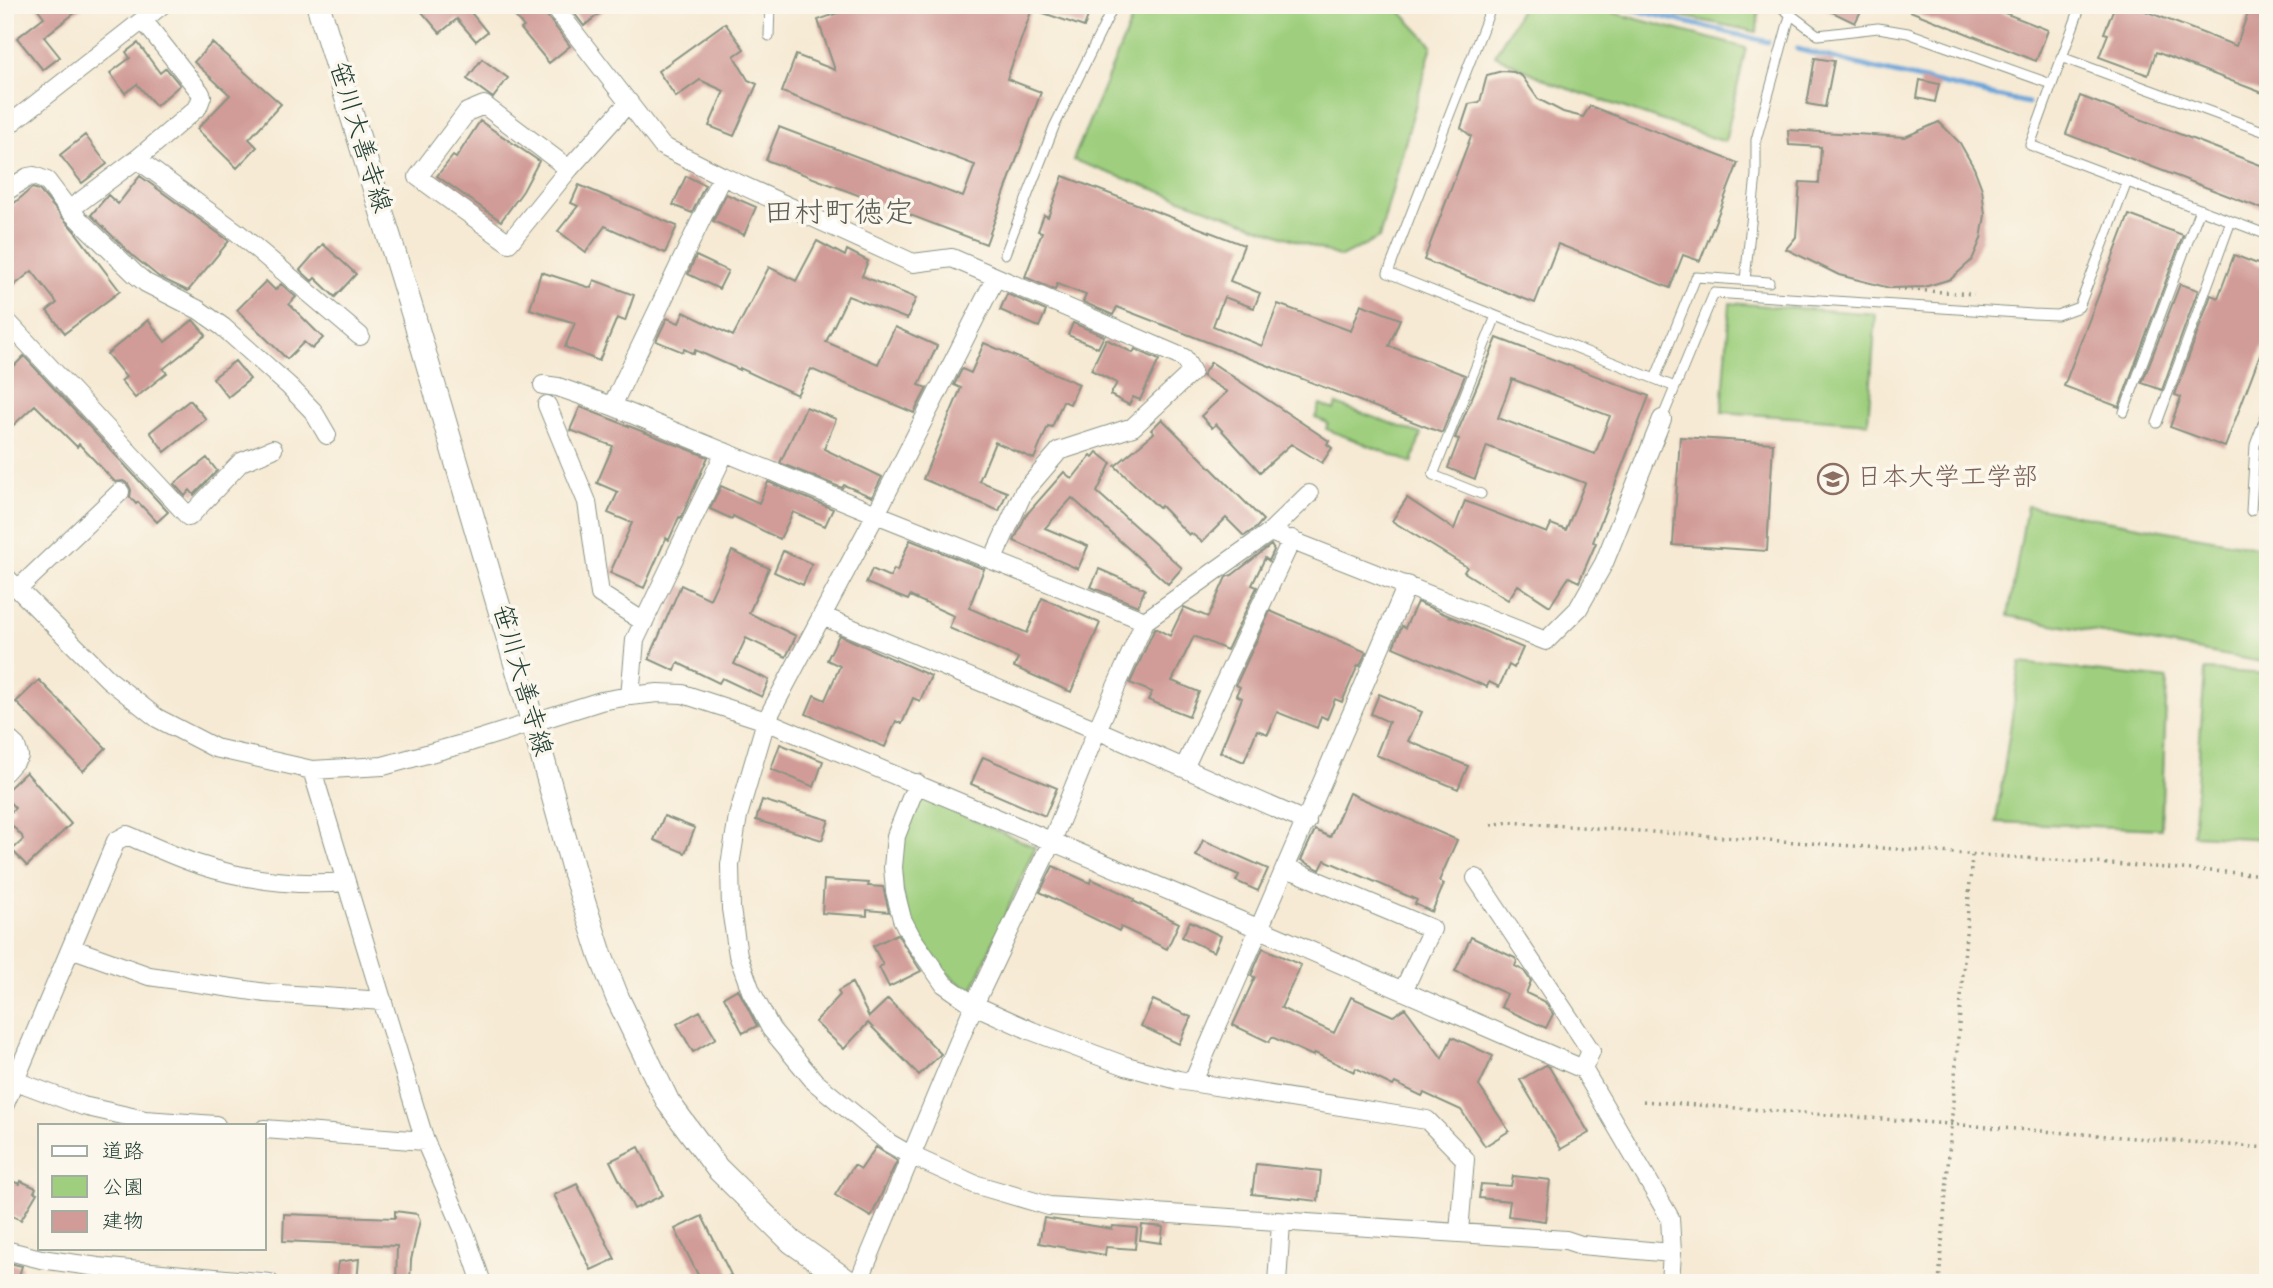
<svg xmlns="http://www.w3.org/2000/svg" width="2273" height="1288" viewBox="0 0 2273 1288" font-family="Dekko,'Klee One',sans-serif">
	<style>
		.green { fill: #9fcf7e; stroke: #5f8659; stroke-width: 2 }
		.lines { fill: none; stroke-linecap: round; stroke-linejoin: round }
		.stream { stroke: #67a3d8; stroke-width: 5 }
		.building { fill: #d19c98; fill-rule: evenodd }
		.service-casing { stroke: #8a9484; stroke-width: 11 }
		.minor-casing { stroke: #8a9484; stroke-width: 20 }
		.tertiary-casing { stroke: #8a9484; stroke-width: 25 }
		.path { stroke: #8a9484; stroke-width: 3.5; stroke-dasharray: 2 5; stroke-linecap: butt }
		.service { stroke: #fff; stroke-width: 9 }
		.minor { stroke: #fff; stroke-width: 18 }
		.tertiary { stroke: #fff; stroke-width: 23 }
		.labels { text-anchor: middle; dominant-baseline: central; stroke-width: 7; stroke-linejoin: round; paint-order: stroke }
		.street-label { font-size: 26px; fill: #1f3d34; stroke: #fbf7ec }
		.education-label { font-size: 26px; fill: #785e54; stroke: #fbf7ec; text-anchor: start }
		.quarter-label { font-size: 30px; fill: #5d5e57; stroke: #fbf7ec }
	</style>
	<rect width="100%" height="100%" fill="#fbf7ec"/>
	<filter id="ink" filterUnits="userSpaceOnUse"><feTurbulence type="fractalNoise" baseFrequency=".0143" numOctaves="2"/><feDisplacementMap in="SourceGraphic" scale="14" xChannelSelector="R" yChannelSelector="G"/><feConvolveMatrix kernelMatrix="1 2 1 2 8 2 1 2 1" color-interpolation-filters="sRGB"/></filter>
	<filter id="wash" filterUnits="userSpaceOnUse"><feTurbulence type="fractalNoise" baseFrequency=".00686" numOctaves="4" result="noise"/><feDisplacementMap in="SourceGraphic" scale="28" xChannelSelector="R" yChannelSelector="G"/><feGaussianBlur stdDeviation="1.57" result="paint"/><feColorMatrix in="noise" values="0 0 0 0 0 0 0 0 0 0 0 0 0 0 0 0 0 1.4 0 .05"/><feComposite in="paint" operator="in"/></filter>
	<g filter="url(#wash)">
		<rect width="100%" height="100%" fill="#f6ead4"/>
		<path class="green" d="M1138 5H1384L1399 10 1432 45 1379 238 1341 257 1073 160Z
			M1523 5H1584L1746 48 1725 142 1554 84 1495 55Z
			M1629 5H1759L1757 32Z
			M1730 303 1876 314 1868 423 1722 412Z
			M1320 404 1334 410 1336 404 1421 434 1412 463 1326 429 1328 423 1315 418Z
			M2027 506 2268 549V663L2008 616Z
			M2020 663 2167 679 2161 829 1996 822Z
			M2205 670 2268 674V839L2193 835Z
			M922 797 1035 847 971 993 944 971 915 930 905 906 898 870 904 828Z"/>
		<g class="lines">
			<path class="stream" d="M1614 5 1768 42
				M1797 49 1880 70 2028 103"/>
		</g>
		<g id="blocks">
			<path class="building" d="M35 5H85L44 37 60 57 43 70 17 38 44 17Z
				M416 5H472L468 9 487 32 476 41 457 19 440 33Z
				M506 5H542L544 12 570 46 549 63 521 29 524 27Z
				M568 5H610L584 26Z
				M860 5H1092L1084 27 1032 9 1007 79 1041 92 986 244 766 160 779 127 963 197 975 165 782 92 796 55 835 70 818 20Z
				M1818 5H1864L1855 23Z
				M1895 5H1984L2048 30 2036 61Z
				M2115 5H2130L2236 46 2251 5H2268V95L2156 52 2148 75 2099 57 2108 34 2104 33Z
				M725 23 744 49 734 56 748 80 757 84 734 136 709 126 724 91 700 80 676 97 658 71Z
				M138 43 160 73 166 68 180 85 156 106 137 84 125 93 110 73 130 58 126 52Z
				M212 43 281 104 249 139 257 147 237 168 197 129 230 95 194 62Z
				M1815 58 1834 61 1825 107 1807 104Z
				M482 59 508 78 493 98 467 79Z
				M1502 71 1514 72 1522 76 1538 99 1563 112 1583 117 1590 106 1738 163 1700 261 1683 255 1670 288 1558 244 1535 303 1424 260 1471 136 1461 128 1469 104 1480 102 1487 75Z
				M1920 80 1939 84 1935 102 1917 98Z
				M2080 96 2268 168V211L2066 134Z
				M480 121 539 161 523 191 501 221 437 176 453 156 456 158Z
				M1939 122 1960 143 1974 168 1982 189 1985 215 1981 239 1972 260 1951 279 1924 287 1890 288 1839 275 1786 249 1796 237 1800 182 1819 183 1821 147 1789 145 1788 130 1905 137Z
				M85 135 107 164 82 183 60 155Z
				M140 176 229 241 188 291 159 277 133 256 91 215 108 195 118 204Z
				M686 176 705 185 692 213 673 205Z
				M1063 176 1244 245 1230 281 1260 293 1254 308 1224 297 1213 326 1262 346 1278 304 1351 331 1361 304 1400 319 1389 346 1465 375 1442 433 1117 307 1113 315 1083 302 1086 295 1057 284 1055 290 1025 277 1042 232 1038 231 1044 215 1048 217Z
				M579 185 677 226 665 253 605 226 586 252 558 231 578 206 571 203Z
				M32 188 39 190 76 233 120 291 65 333 47 311 57 303 32 271 5 293V211Z
				M726 194 756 207 744 235 713 221Z
				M2129 215 2183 235 2119 407 2064 386Z
				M817 241 845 256 847 250 868 261 862 276 916 298 907 319 848 296 826 342 878 364 895 327 937 346 919 385 927 388 914 413 811 369 797 395 740 368V370L695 350 694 354 684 349 683 352 656 341 667 318 679 323 684 312 733 336 769 267 796 281Z
				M323 244 356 274 335 297 315 278 312 281 300 270Z
				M2234 255 2268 268V333L2225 447 2170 427 2181 397 2175 395 2211 295 2218 298Z
				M696 256 728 271 719 289 688 274Z
				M541 272 591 288 594 280 634 295 625 321 617 318 599 361 565 347 575 323 530 309Z
				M266 281 275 290 281 284 296 297 289 304 323 338 312 349 304 342 287 359 237 310Z
				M2180 284 2198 290 2162 390 2142 383Z
				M1007 294 1046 311 1039 327 1000 310Z
				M148 320 165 342 193 320 206 335 163 369 167 373 135 398 121 381 126 377 107 354Z
				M1073 323 1104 336 1098 348 1068 335Z
				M1497 338 1649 396 1593 542 1596 543 1579 582 1569 577 1550 606 1518 585 1508 600 1464 572 1467 567 1392 521 1407 498 1454 529 1465 501 1547 533 1551 524 1566 530 1585 483 1487 446 1475 479 1448 468 1459 439 1455 438ZM1512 379 1610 416 1595 454 1498 418Z
				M1106 339 1133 353 1135 349 1159 360 1140 400 1133 397 1129 405 1110 395 1117 383 1091 370Z
				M984 343 1079 384 1070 404 1063 401 1052 427 1048 426 1034 459 995 442 979 481 1007 492 999 511 923 479 961 388 954 385 962 369 971 373Z
				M24 356 168 512 157 522 138 502 136 504 130 497 131 490 128 484 123 481 115 482 79 444 77 447 35 405 5 433V357L14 366Z
				M235 361 250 379 228 397 213 378Z
				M1211 362 1329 441 1327 444 1332 448 1322 463 1291 444 1260 472 1216 424 1212 428 1201 416 1227 392 1202 376Z
				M190 400 206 419 165 452 150 432Z
				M580 407 708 457 681 518 679 517 669 540 666 538 644 588 610 573 632 523 608 513 618 492 597 483 613 446 570 430Z
				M806 407 836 419 824 449 882 477 872 497 844 485 842 488 780 463Z
				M1162 419 1263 520 1256 528 1244 536 1226 518 1202 542 1191 533 1189 535 1161 506 1159 508 1115 466 1154 433 1151 430Z
				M1680 437 1773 443 1767 551 1673 545Z
				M1097 452 1111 463 1097 492 1182 568 1168 584 1072 498 1045 528 1088 546 1078 569 1014 541 1026 515 1064 472 1072 479 1091 455 1093 457Z
				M207 458 217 471 194 495 190 490 185 496 174 484Z
				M768 482 833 509 825 526 793 512 780 539 733 516 732 519 710 509 721 486 759 503Z
				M910 540 984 569 969 608 1027 633 1042 598 1100 623 1071 692 1014 667 1018 658 949 628 954 616 910 596 908 600 866 583 872 569 890 577 894 569 897 571Z
				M1271 545 1274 550 1269 561 1265 558 1252 585 1257 587 1227 650 1194 636 1172 681 1199 692 1189 716 1148 700 1152 692 1130 683 1155 628 1170 636 1184 607 1208 617 1226 577 1232 575Z
				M732 551 769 568 749 613 796 636 786 657 746 638 734 664 769 680 762 697 722 678 719 683 678 663 675 671 649 659 681 585 710 599Z
				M783 551 812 564 803 585 774 572Z
				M1099 569 1145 589 1138 606 1091 587Z
				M1417 602 1523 648 1514 668 1509 665 1499 687 1489 682 1487 687 1393 647 1402 626 1405 628Z
				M1270 611 1366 652 1360 666 1358 665 1342 702 1335 699 1327 719 1321 716 1317 728 1277 712 1268 734 1257 730 1244 762 1220 752 1242 698 1236 695 1240 687 1236 685Z
				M839 635 931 676 920 701 913 698 902 724 896 721 885 747 806 714 814 695 825 700 840 666 827 660Z
				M39 680 106 748 83 771 16 702Z
				M1379 694 1422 712 1408 741 1468 766 1458 789 1376 755 1389 722 1371 714Z
				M780 744 823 761 814 787 771 769Z
				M983 757 1057 788 1045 816 971 784Z
				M26 772 71 824 27 866 12 850 23 840 22 836 5 818 15 808 5 797V792Z
				M1349 793 1457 840 1439 881 1444 884 1432 912 1415 904 1417 900 1325 860 1320 870 1301 860 1315 830 1330 837Z
				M762 800 829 820 822 840 756 820Z
				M664 816 695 828 685 853 654 840Z
				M1203 840 1268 869 1258 891 1236 881 1239 875 1196 856Z
				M1053 866 1090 883 1091 879 1116 890 1134 899 1133 901 1179 923 1167 949 1121 927 1119 931 1040 892Z
				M824 880 869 883 868 886 883 887 889 912 867 910V916L822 913Z
				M1190 921 1221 936 1214 952 1182 937Z
				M897 934 921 971 889 987 879 967 883 965 873 946Z
				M1471 937 1515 958 1517 961 1515 966 1524 971 1531 981 1526 993 1545 1002 1553 1014 1546 1028 1501 1007 1507 994 1455 971Z
				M1263 948 1301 965 1281 1008 1334 1033 1351 997 1393 1016 1405 1008 1442 1058 1452 1037 1493 1056 1479 1086 1509 1131 1485 1146 1461 1110 1424 1093 1422 1096 1395 1083 1393 1086 1356 1068 1354 1072 1315 1053 1313 1056 1272 1037 1269 1042 1233 1025 1255 977 1251 976Z
				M852 983 869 1017 888 999 941 1054 919 1075 868 1023 844 1049 815 1022 840 995 838 991Z
				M738 989 757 1026 743 1033 724 997Z
				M1153 1000 1191 1017 1179 1044 1141 1026Z
				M700 1011 716 1038 693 1052 677 1024Z
				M1546 1065 1549 1067 1589 1133 1561 1149 1520 1080Z
				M639 1147 663 1195 634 1209 610 1161Z
				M876 1147 897 1161 871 1217 835 1195 854 1165 861 1169Z
				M1256 1164 1321 1171 1318 1201 1252 1194Z
				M1513 1176 1550 1180 1545 1221 1508 1216 1510 1201 1479 1198 1481 1184 1511 1186Z
				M5 1179 20 1184 21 1181 36 1188 34 1192 37 1193 21 1220 5 1213 12 1197 5 1194Z
				M577 1184 615 1259 591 1270 554 1195Z
				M395 1211 417 1214 420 1220 411 1260 410 1283H396L397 1246 283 1241 284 1214 395 1218Z
				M702 1216 731 1275 715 1283H702L675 1229Z
				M1044 1218 1112 1229 1113 1226 1137 1228 1135 1249 1106 1247 1105 1255 1039 1243Z
				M1142 1225 1163 1227 1161 1243 1140 1240Z
				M359 1259 357 1283H336L338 1262Z
				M5 1262 22 1266 18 1279 5 1275Z"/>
		</g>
	</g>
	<g filter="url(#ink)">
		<use href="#blocks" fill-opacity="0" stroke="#8a9484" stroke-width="2"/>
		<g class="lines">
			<g class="service-casing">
				<path id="service" d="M1492 5 1388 273 1675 387
					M1778 5 1818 35 1878 28 1908 33 2051 84
					M2081 5 2030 145 2268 235
					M769 36 770 5
					M2061 57 2268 133
					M1005 254 1054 127 1114 5
					M1745 280 1756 175V140L1790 16
					M1655 379 1696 277 1769 282
					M2124 412 2200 209
					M1662 419 1714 293 2033 314 2057 315 2079 307 2127 182
					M2157 423 2231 221
					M1481 494 1433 475 1496 316
					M2251 511 2255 445 2268 410"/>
			</g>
			<g class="minor-casing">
				<path id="minor" d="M553 5 662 146 722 176 913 263 952 258 996 277 876 514 766 721 738 816 730 865 731 909 738 955 751 991 771 1029 815 1082 889 1143 910 1155 974 1184 1049 1206 1566 1240 1581 1245 1672 1253 1670 1283
					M5 128 162 5
					M137 159 238 233 360 336
					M569 169 484 105 467 112 418 177 509 243 569 169 629 102
					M5 192 28 177 34 176 47 181 69 210 135 274 146 283 199 310 223 327 289 386 313 411 327 435
					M69 210 137 159 198 107 202 96 200 92 143 20
					M5 319 189 517 241 462 273 449
					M543 385 558 387 612 406 876 514 1145 621 1270 532 1546 641 1578 609 1604 563 1662 419
					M547 405 587 502 600 594 644 622
					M612 406 722 176
					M1270 532 1309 494
					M993 559 1023 493 1059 451 1133 427 1192 372 1184 358 996 277
					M5 576 108 679 157 718 215 748 312 770 383 766 470 742 601 701 630 696 658 693 683 694 766 721 1260 929 1583 1069 1670 1218 1672 1253
					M18 589 120 492
					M822 616 1097 730 1307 822
					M630 696 635 640 725 452
					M5 736 16 746 19 756 5 772
					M1184 768 1292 539
					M917 783 896 836 893 867 895 891 902 919 912 938 944 984 974 1005 1032 1031 1126 1066 1178 1080 1427 1120 1465 1159 1459 1232
					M1287 868 1432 929 1403 991
					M1476 878 1591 1051 1583 1069
					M71 948 149 976 266 993 383 1001
					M5 1077 83 1106 145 1120 216 1125
					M1193 1082 1407 585
					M5 1104 116 841 127 835C150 845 173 856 197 864 245 880 295 886 346 882
					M264 1129 425 1141 312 770
					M425 1141 465 1233 482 1283
					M5 1250 41 1259 98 1267 270 1283
					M858 1283 974 1005 1052 841 1097 730 1145 621
					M1277 1283 1281 1223"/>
			</g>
			<g class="tertiary-casing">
				<path id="tertiary" d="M318 5 413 314 533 723 574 872 601 956 618 999 668 1102 717 1168 792 1242 850 1283"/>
			</g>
			<path class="path" d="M2053 5 2067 11
				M1897 289 1974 294
				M1491 825 1509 822 2268 875
				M1643 1101 2268 1148
				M1939 1283 1972 856"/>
			<use href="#service" class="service"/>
			<use href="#minor" class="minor"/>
			<use href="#tertiary" class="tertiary"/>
		</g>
	</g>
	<defs>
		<g id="university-ring" transform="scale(1.575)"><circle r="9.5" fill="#fbf7ec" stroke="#8d6e63" stroke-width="1.5"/><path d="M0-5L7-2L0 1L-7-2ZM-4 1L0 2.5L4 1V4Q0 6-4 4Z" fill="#8d6e63"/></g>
	</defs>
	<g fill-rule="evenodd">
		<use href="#university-ring" x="1833" y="479"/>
	</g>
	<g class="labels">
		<g class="street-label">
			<text transform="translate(358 138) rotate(73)">笹川大善寺線</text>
			<text transform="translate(520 681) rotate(74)">笹川大善寺線</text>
		</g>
		<g class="education-label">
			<text x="1856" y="479">日本大学工学部</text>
		</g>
		<g class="quarter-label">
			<text x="839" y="216">田村町徳定</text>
		</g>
	</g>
	<rect width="2273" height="1288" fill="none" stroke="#fbf7ec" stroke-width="28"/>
	<rect x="38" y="1124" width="228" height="126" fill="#fbf7ec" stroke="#a3ada2" stroke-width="2"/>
	<rect x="52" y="1146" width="35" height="10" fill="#ffffff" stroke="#a3ada2" stroke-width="2"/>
	<text x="102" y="1158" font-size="21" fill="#1f3d34">道路</text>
	<rect x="52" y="1176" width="35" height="21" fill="#9fcf7e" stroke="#a3ada2" stroke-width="2"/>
	<text x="102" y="1194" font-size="21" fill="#1f3d34">公園</text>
	<rect x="52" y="1211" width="35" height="21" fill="#d19c98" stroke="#a3ada2" stroke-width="2"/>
	<text x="102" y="1228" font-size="21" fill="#1f3d34">建物</text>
</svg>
